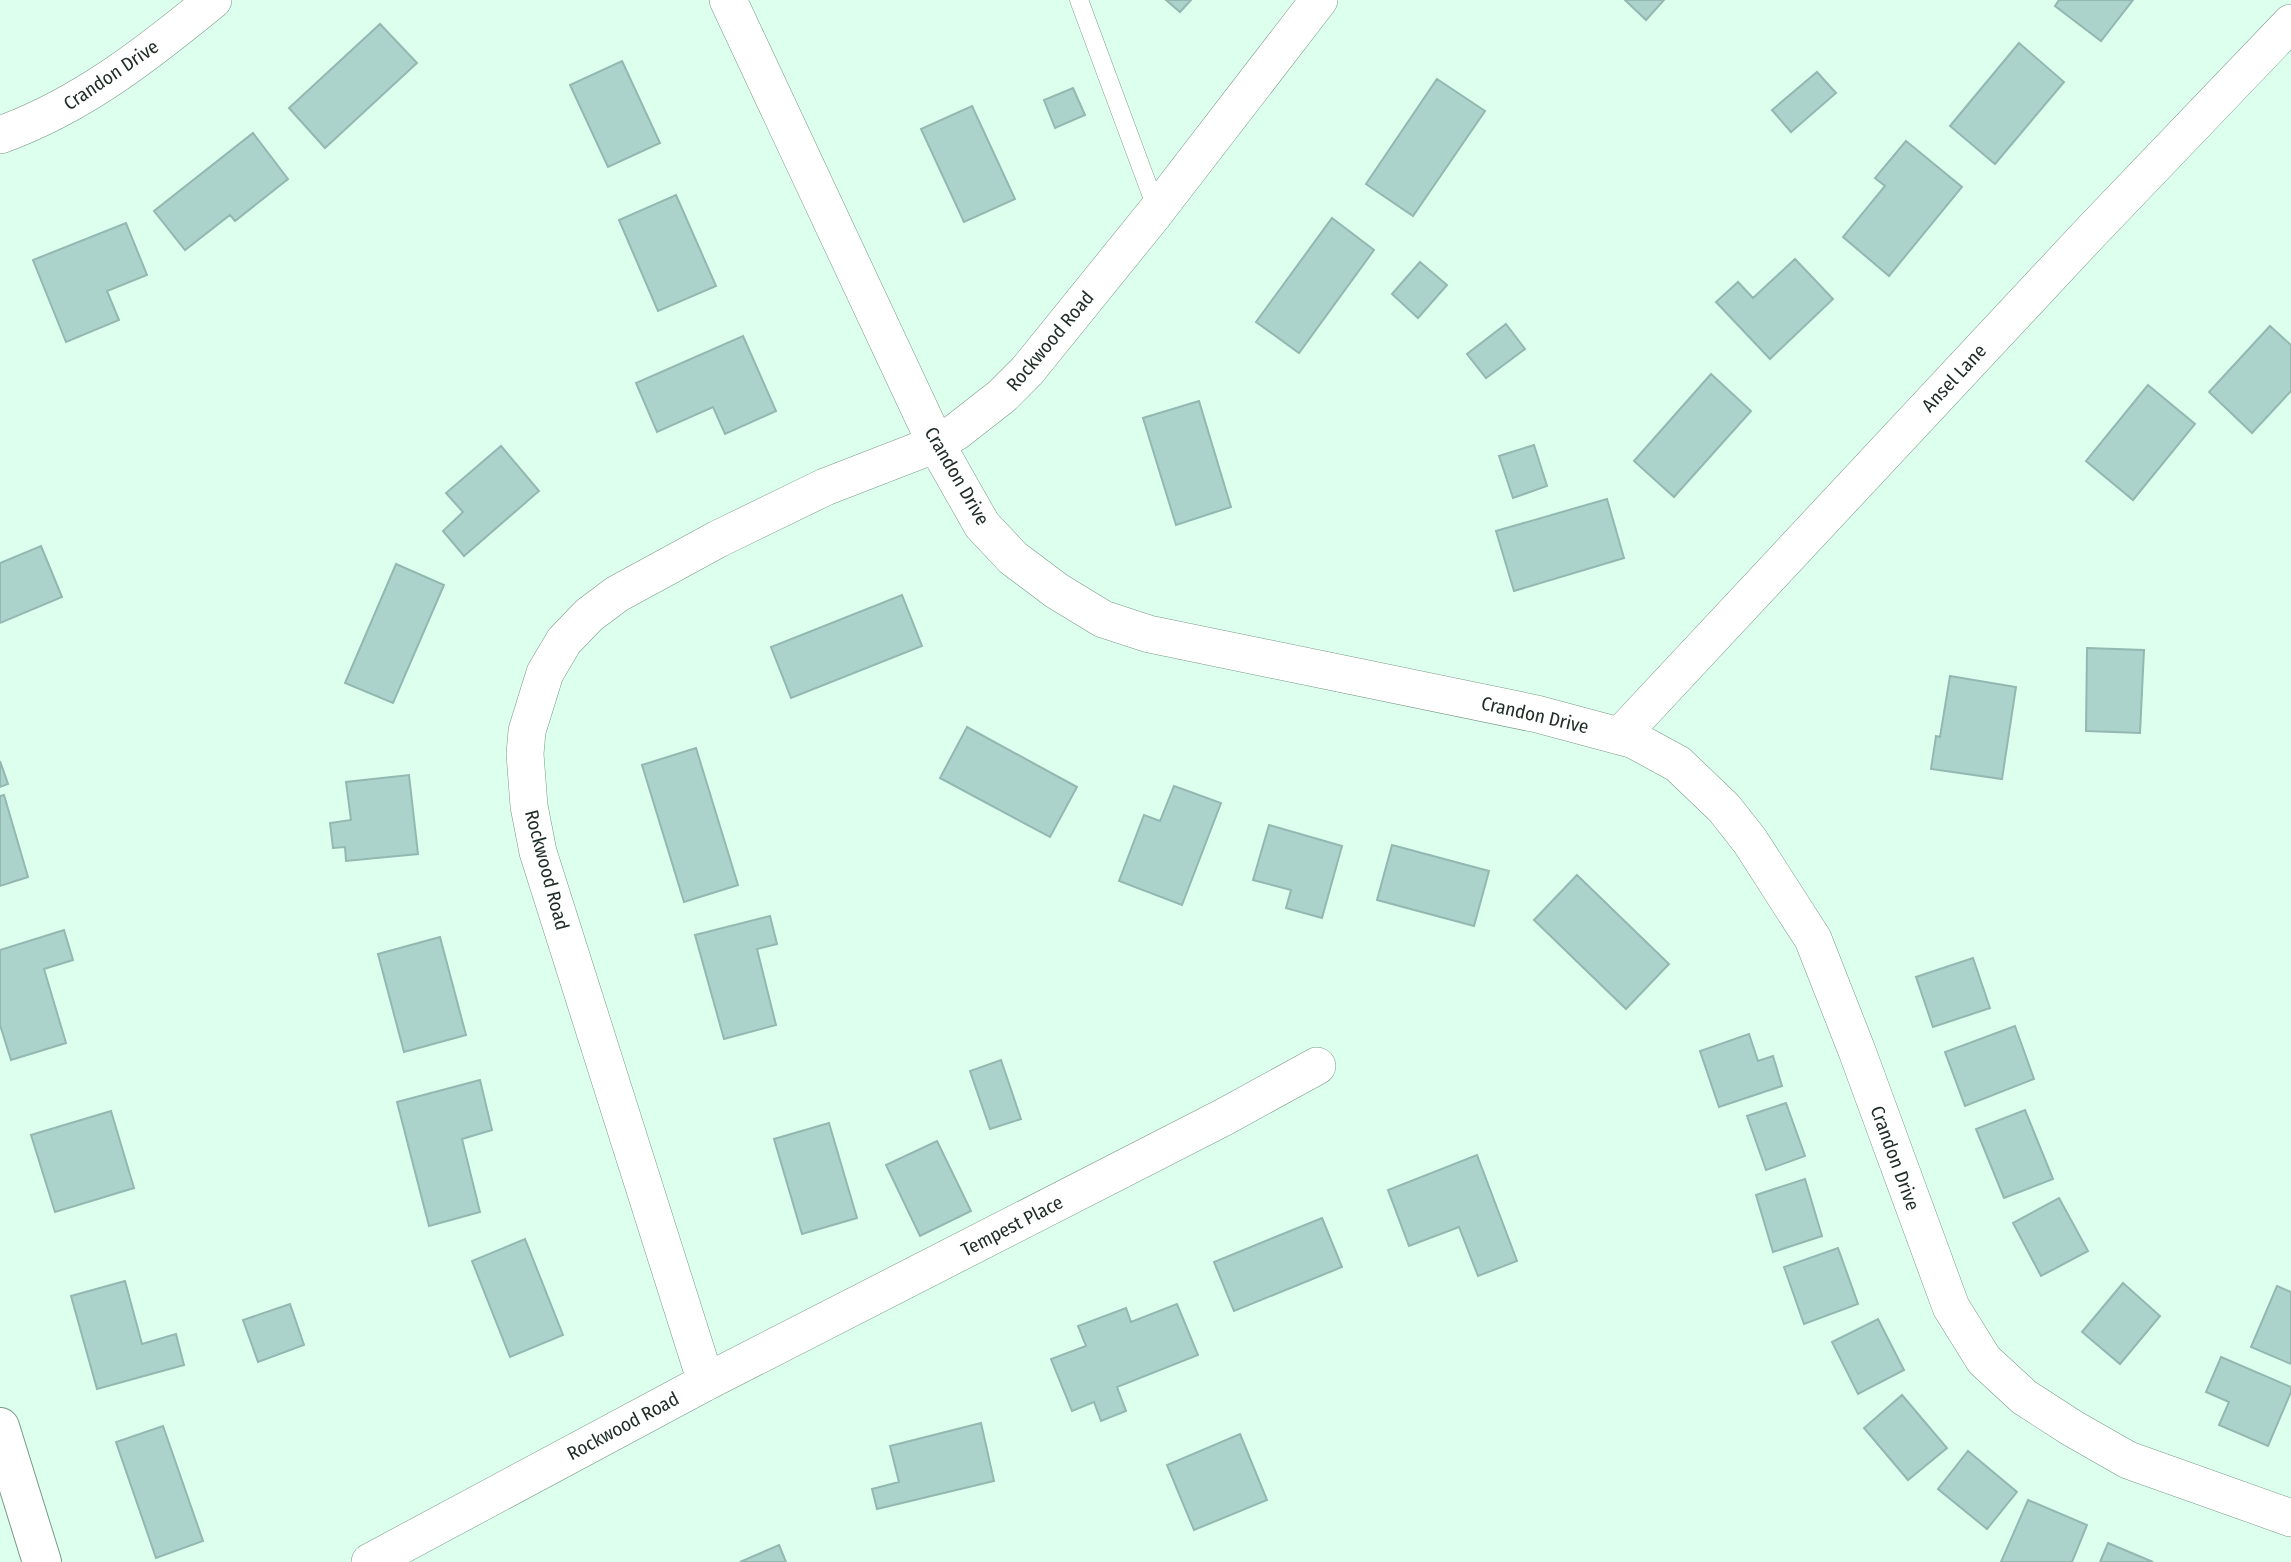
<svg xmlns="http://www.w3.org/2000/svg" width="2291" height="1562" viewBox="0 0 2291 1562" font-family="'Fira Sans Condensed',sans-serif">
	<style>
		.building { fill: #acd3cb; stroke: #92b8b1; stroke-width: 2 }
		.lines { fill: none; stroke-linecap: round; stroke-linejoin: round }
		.service-casing { stroke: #7a9989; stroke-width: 19 }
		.minor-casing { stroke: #7a9989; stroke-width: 38 }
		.tertiary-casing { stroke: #7a9989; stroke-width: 40 }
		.service { stroke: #fff; stroke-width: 18 }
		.minor { stroke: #fff; stroke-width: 37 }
		.tertiary { stroke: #fff; stroke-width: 38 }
		.labels { text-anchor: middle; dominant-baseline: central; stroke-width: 7; stroke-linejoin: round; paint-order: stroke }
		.street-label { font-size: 19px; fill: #212e27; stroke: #fff }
	</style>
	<rect width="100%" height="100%" fill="#ddffed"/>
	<path class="building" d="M1166 0H1191L1180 12Z
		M1625 0H1664L1646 20Z
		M2059 0H2133L2101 41 2055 6Z
		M380 24 417 63 325 148 289 108Z
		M2019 43 2064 82 1995 164 1950 126Z
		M622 61 660 143 608 167 570 85Z
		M1817 72 1836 93 1791 132 1772 110Z
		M1437 79 1485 111 1413 216 1366 184Z
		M1073 88 1085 115 1055 128 1044 100Z
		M972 106 1015 199 964 222 921 129Z
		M253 133 288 179 235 221 230 215 185 250 154 211Z
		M1906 141 1962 187 1889 276 1843 237 1885 186 1875 178Z
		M676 195 716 286 658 311 619 220Z
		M1332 218 1374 250 1299 353 1256 322Z
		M126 223 147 275 107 291 119 320 66 342 33 260Z
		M1795 259 1833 299 1770 359 1716 302 1738 282 1753 298Z
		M1420 262 1447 285 1418 318 1392 294Z
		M1506 324 1525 349 1486 378 1467 354Z
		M2270 326 2291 345V391L2252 433 2209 392Z
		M743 336 776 411 725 434 713 407 657 432 636 383Z
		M1711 374 1751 411 1674 497 1634 461Z
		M2148 385 2195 424 2133 500 2086 461Z
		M1199 401 1231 507 1176 525 1143 418Z
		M1534 445 1547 486 1513 498 1499 456Z
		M501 446 539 491 464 556 443 531 463 512 446 493Z
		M1607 499 1624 558 1514 591 1496 531Z
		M41 546 62 597 0 623V563Z
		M396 564 444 585 393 703 345 683Z
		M902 595 922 646 791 698 771 647Z
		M2087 648 2144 650 2140 733 2086 731Z
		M1950 676 2016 687 2002 779 1931 769 1936 736 1940 737Z
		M967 727 1077 787 1050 837 940 778Z
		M696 748 738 885 684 902 642 765Z
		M0 761 8 784 0 787Z
		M409 775 418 854 346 861 345 847 333 848 330 823 351 820 346 782Z
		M1174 786 1221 803 1182 905 1119 881 1144 815 1160 821Z
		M4 795 28 877 0 886V796Z
		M1269 825 1342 846 1322 918 1286 908 1291 890 1253 880Z
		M1392 845 1489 871 1474 926 1377 900Z
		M1577 875 1669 964 1626 1009 1534 920Z
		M770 916 777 944 757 949 776 1025 724 1039 695 935Z
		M64 930 73 960 44 969 66 1043 11 1060 0 1025V950Z
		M440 937 466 1035 404 1052 378 954Z
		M1973 958 1990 1008 1933 1027 1916 977Z
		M2015 1026 2034 1079 1965 1106 1945 1052Z
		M1749 1034 1758 1061 1773 1056 1782 1086 1719 1107 1700 1051Z
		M1001 1060 1021 1119 990 1129 970 1071Z
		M480 1080 492 1130 462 1139 480 1212 429 1226 397 1102Z
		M1786 1103 1805 1156 1766 1170 1747 1116Z
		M2025 1110 2053 1179 2004 1198 1976 1129Z
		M111 1111 134 1188 55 1212 31 1135Z
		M829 1123 857 1218 802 1234 774 1139Z
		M937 1141 971 1211 920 1236 886 1165Z
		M1477 1155 1517 1261 1478 1276 1459 1227 1409 1246 1388 1190Z
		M1805 1179 1822 1236 1773 1252 1756 1195Z
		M2059 1198 2088 1251 2041 1276 2013 1223Z
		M1322 1218 1342 1267 1234 1311 1214 1262Z
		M525 1239 563 1335 510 1357 472 1261Z
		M1838 1248 1858 1304 1804 1324 1784 1267Z
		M125 1281 142 1344 176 1334 184 1365 97 1389 71 1296Z
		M2123 1283 2160 1316 2120 1364 2082 1332Z
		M2277 1286 2291 1292V1364L2251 1347Z
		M290 1304 304 1345 258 1362 243 1320Z
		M1177 1304 1198 1355 1117 1387 1126 1411 1101 1421 1094 1402 1072 1411 1051 1359 1086 1346 1078 1326 1126 1308 1131 1322Z
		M1878 1319 1904 1370 1858 1394 1832 1342Z
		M2221 1357 2291 1387V1392L2268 1446 2219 1425 2229 1402 2206 1392Z
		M1902 1395 1947 1448 1908 1480 1864 1428Z
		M981 1423 994 1481 877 1509 872 1489 899 1482 890 1446Z
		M163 1426 203 1541 156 1558 116 1442Z
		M1240 1434 1267 1500 1194 1530 1167 1465Z
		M1968 1451 2017 1492 1987 1529 1938 1489Z
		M2028 1500 2087 1525 2072 1562H2001Z
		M2108 1543 2153 1562H2100Z
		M779 1545 786 1562H740Z"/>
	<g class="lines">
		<g class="service-casing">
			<path id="service" d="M1079 0 1157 210"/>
		</g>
		<g class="minor-casing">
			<path id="minor" d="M728 0 936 444 982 525 1013 558 1057 591 1103 619 1149 634 1537 714 1634 740 1678 764 1724 808 1750 841 1813 939 1857 1051 1951 1307 1984 1360 2024 1397 2072 1428 2128 1460 2291 1518
				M0 135C81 106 147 54 213 0
				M1620 736 2090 233 2291 23
				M706 1382 538 852 529 806 525 754 527 731 545 673 564 641 589 615 617 594 718 539 825 487 936 444 956 432 1002 396 1027 371 1154 214 1319 0
				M370 1562 706 1382 1224 1117 1317 1066"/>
		</g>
		<g class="tertiary-casing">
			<path id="tertiary" d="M0 1427 42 1562"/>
		</g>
		<use href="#service" class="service"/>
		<use href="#minor" class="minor"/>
		<use href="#tertiary" class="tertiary"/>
	</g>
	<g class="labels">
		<g class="street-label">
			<text transform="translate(111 75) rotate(-34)">Crandon Drive</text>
			<text transform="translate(1050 341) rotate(-50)">Rockwood Road</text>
			<text transform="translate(1954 378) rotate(-47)">Ansel Lane</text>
			<text transform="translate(957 476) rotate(60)">Crandon Drive</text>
			<text transform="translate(1535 715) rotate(13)">Crandon Drive</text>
			<text transform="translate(547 870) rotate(75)">Rockwood Road</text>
			<text transform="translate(1895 1158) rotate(70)">Crandon Drive</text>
			<text transform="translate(1012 1226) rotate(-27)">Tempest Place</text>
			<text transform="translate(623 1426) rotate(-28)">Rockwood Road</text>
		</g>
	</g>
</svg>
